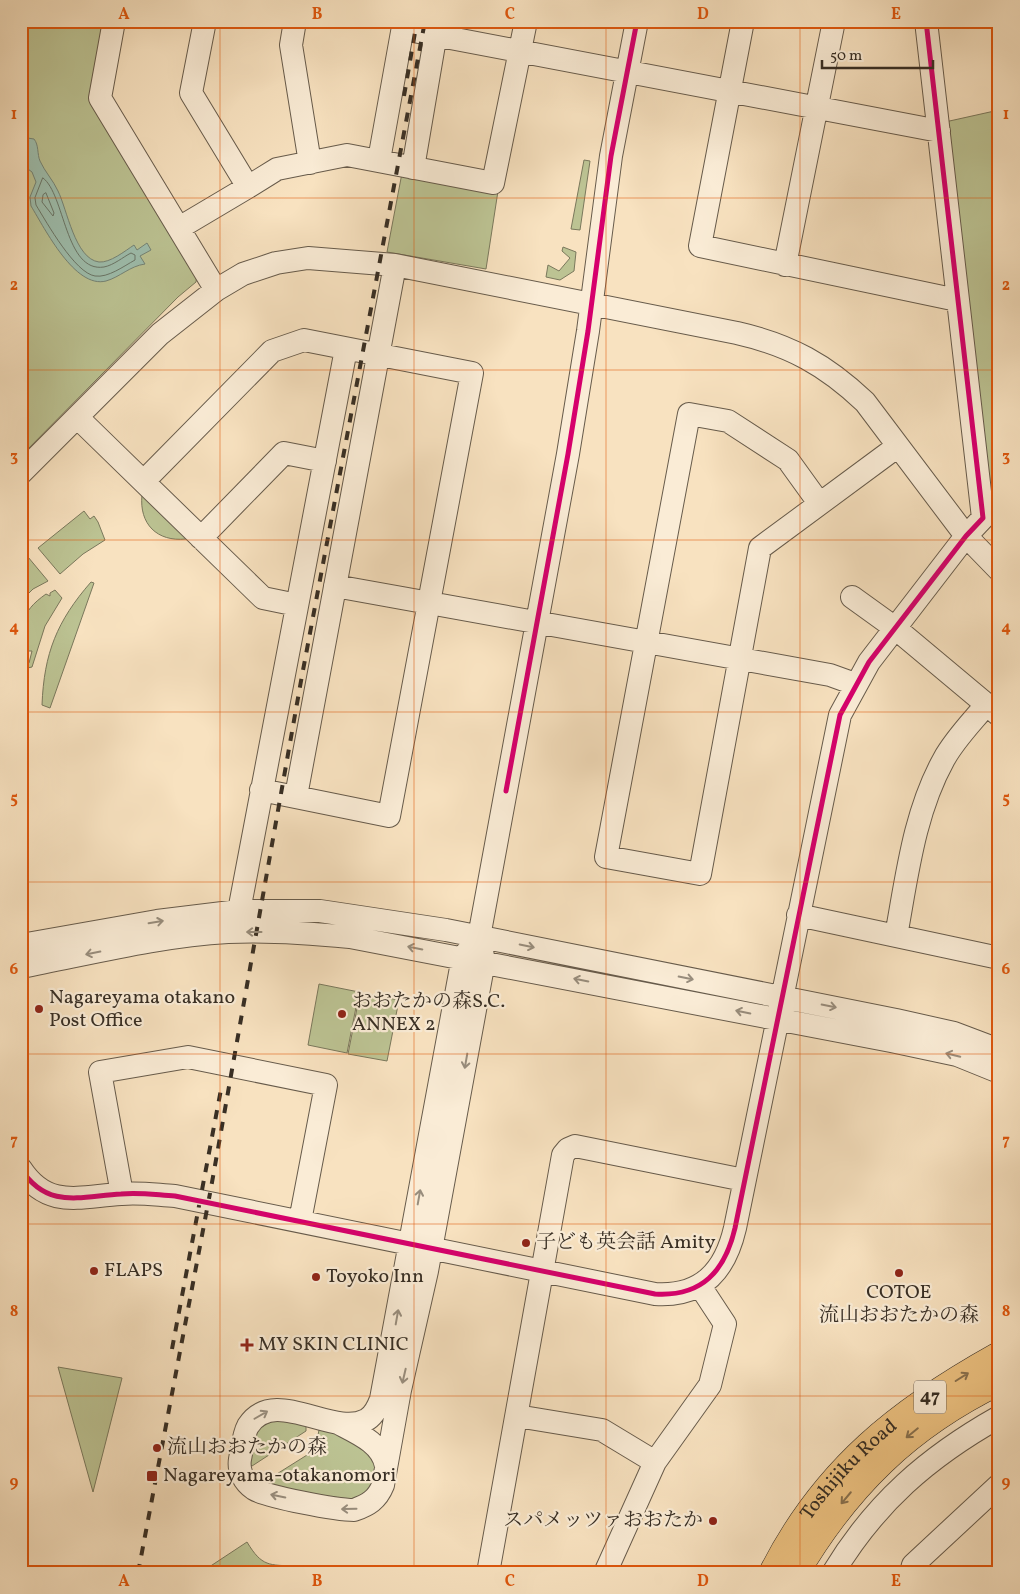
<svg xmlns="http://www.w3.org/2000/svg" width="1020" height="1594" viewBox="0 0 1020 1594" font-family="Vollkorn,'Noto Serif JP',serif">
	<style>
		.green { fill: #bcc393; stroke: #7a785c }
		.water { fill: #9ebead; stroke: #758476 }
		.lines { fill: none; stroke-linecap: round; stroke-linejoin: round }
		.shore { stroke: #6a7668; stroke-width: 1 }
		.minor-casing { stroke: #675b4b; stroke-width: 24 }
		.major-casing { stroke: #372e24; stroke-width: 29 }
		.minor { stroke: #faecd6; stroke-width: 22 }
		.major { stroke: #ecc180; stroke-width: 28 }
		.rail { stroke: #372e24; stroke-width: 4; stroke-dasharray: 9 9; stroke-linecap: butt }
		.cycleway-casing { stroke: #faecd6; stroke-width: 8 }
		.cycleway { stroke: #d6006c; stroke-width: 5 }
		.oneway { stroke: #988d7d }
		.oneway2 { stroke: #88704d }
		.grid { fill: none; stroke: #df570d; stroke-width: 1; stroke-opacity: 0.55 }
		.poi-dot { fill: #8f2418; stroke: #faecd6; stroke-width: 2 }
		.labels { text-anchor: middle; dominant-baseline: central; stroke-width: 4.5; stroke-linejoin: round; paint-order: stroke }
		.shield { fill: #faecd6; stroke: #726759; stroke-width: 1 }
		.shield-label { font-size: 19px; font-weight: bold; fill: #372e24 }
		.poi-label { font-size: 20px; fill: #372e24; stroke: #faecd6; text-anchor: start }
		.street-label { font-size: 20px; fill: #372e24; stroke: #faecd6 }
		.neatline { fill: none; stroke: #df570d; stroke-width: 2 }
		.grid-label { font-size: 16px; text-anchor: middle; font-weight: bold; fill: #df570d }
	</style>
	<rect width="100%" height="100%" fill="#f8e2c0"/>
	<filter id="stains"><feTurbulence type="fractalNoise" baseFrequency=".004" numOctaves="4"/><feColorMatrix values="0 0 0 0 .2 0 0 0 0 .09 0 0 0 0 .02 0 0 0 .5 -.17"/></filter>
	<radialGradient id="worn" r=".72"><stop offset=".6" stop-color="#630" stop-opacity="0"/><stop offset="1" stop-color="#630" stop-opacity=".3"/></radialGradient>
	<path class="green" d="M21 21H108L93 99 197 274 196 282 178 297 21 456Z
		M999 110V549L994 544 945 122Z
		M584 160 590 161 580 230 571 229Z
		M402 173 498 191 486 269 387 252Z
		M563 247 576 252 574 271 560 280 546 277 548 265 559 271 570 258 562 251Z
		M142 495 186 539C157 542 139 524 142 495Z
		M84 511 90 519 94 516 98 522 105 540 83 554 60 574 38 548Z
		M28 557 48 581 33 589 21 601V562Z
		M91 582 94 583 50 708 42 705C44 653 57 621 91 582Z
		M55 590 62 598 45 626 32 667 23 669 21 661 29 663 32 651H23L21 657C21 626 19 613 46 594L50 596V593Z
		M319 984 359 992 347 1053 308 1045Z
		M360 993 399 1000 387 1061 348 1054Z
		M58 1367 122 1378 93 1492Z
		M280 1419 306 1425V1431L252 1466 247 1463C252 1436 253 1427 280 1419Z
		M320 1425 375 1454 377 1483 362 1501 264 1487V1482L315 1450Z
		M247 1542C262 1567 269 1565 296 1566 308 1567 322 1570 335 1573H200Z"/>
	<path class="water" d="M21 137 34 139C39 145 37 154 40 161 45 172 53 180 58 191 67 209 75 259 99 262 110 263 125 251 134 245L137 250 147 243 151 250 140 256 145 264C130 266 120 277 106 281 75 289 45 229 31 206L30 197 36 182 32 172 21 164Z"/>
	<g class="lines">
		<path class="shore" d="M43 178C65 194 65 273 104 267 114 265 123 257 131 253L135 255V260C124 266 108 278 95 276 75 273 47 223 36 205L35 198Z
			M46 193 54 213 53 216 42 202 43 195Z"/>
		<g class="minor-casing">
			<path id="minor" d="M114 21 100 98 216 290
				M295 21 291 45 310 163
				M743 21 700 246 957 300
				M403 29 939 131
				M379 160 404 21
				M413 168 438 21
				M248 187 277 169 347 155 493 183 526 21
				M179 228 248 187 191 93 205 21
				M785 265 834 21
				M77 417 263 598 297 605
				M21 473 160 334 216 290 243 274 276 263 308 258 395 265 737 333C790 345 826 365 865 402L966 536 999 570
				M144 481 272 351 304 340 472 373 389 816 261 790
				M819 503 788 460 728 421 689 414 606 857 700 874 760 548 898 446
				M201 538 284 453 325 461
				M335 586 830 675 855 684
				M852 597 895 628 999 715
				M296 796 395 265
				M239 911 346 349
				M798 915 999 958
				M896 936C907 876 914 813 944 759 955 739 972 722 986 705
				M479 937 463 957 381 1399C378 1407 374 1416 366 1420 333 1438 274 1385 248 1426 243 1435 242 1450 240 1459 238 1471 244 1482 254 1489 267 1497 337 1510 354 1510 368 1505 377 1500 383 1485L400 1390 427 1271 484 961 479 937 568 454 588 331 611 156 637 21
				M21 945 157 921 239 911H320L446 930 896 1020 954 1033 999 1050
				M21 967C89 954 158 936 228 932 268 930 309 933 350 937L891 1041 957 1055 999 1072
				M21 1169C48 1210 81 1196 121 1194 139 1192 157 1195 175 1196L655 1294C702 1297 725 1271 735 1228L840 715 869 662 966 536 983 518 926 21
				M122 1194 100 1072 188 1057 326 1085 300 1221
				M517 1416 602 1430 655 1462
				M338 1423C357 1433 382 1443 386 1466
				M488 1573 563 1155 568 1149 575 1146 744 1180
				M605 1573 655 1462 710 1385 725 1324 700 1286
				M833 1573C875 1503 928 1457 999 1417
				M911 1573 913 1565 999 1485"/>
		</g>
		<g class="major-casing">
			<g id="major">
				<path id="s1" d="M773 1573C825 1470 900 1411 999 1356"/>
				<path d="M795 1573C846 1486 908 1425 999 1381"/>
			</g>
		</g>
		<use href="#minor" class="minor"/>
		<use href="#major" class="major"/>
		<path class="rail" d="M404 96 417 21
			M172 1349 222 1084
			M138 1573 211 1188 301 681 425 21"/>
		<g class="cycleway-casing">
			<path id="cycleway" d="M506 791 568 454 588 331 611 156 637 21
				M21 1169C48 1210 81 1196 121 1194 139 1192 157 1195 175 1196L655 1294C702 1297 725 1271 735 1228L840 715 869 662 966 536 983 518 926 21"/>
		</g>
		<use href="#cycleway" class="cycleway"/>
	</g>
	<defs><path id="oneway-shaft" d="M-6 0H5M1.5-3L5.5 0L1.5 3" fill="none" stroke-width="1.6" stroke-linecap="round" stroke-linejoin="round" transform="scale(1.25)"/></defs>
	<g class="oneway">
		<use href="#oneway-shaft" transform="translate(156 922) rotate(-9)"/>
		<use href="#oneway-shaft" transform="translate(254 932) rotate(180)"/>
		<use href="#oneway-shaft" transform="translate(527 946) rotate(12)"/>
		<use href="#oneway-shaft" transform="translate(415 948) rotate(-169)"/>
		<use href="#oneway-shaft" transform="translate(93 953) rotate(169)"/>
		<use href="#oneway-shaft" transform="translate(686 978) rotate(11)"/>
		<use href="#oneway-shaft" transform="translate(581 980) rotate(-169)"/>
		<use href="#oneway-shaft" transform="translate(829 1006) rotate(11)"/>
		<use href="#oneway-shaft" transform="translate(743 1012) rotate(-168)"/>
		<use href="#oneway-shaft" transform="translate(953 1055) rotate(-166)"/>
		<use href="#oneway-shaft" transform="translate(466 1061) rotate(100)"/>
		<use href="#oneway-shaft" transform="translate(419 1197) rotate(-80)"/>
		<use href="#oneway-shaft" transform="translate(397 1317) rotate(-80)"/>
		<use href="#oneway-shaft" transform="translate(404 1376) rotate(103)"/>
		<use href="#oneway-shaft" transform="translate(261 1415) rotate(-30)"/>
		<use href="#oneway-shaft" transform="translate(278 1496) rotate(-168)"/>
		<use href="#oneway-shaft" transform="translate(349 1509) rotate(179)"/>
	</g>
	<g class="oneway2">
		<use href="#oneway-shaft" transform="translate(962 1377) rotate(-32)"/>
		<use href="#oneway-shaft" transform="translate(912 1433) rotate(141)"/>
		<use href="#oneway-shaft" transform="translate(846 1498) rotate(130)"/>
	</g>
	<path class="grid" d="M220 21V1573M414 21V1573M606 21V1573M800 21V1573M21 198H999M21 370H999M21 540H999M21 712H999M21 882H999M21 1054H999M21 1224H999M21 1396H999"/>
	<g class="poi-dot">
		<circle cx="39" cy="1009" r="5"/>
		<circle cx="342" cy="1014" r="5"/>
		<circle cx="526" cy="1243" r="5"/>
		<circle cx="94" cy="1271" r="5"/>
		<circle cx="899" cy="1273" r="5"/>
		<circle cx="316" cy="1277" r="5"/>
		<path d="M244.5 1337.5h5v5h5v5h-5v5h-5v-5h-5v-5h5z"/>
		<circle cx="157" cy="1448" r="5"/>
		<rect x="146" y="1470" width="12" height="12" rx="2.5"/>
		<circle cx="713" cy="1521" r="5"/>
	</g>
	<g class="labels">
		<rect class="shield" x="914" y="1380.5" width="32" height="33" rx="4"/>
		<g class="shield-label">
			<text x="930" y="1397">47</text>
		</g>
		<g class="poi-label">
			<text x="49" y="998">Nagareyama otakano<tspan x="49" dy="23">Post Office</tspan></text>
			<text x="352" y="1002">おおたかの森S.C.<tspan x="352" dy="23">ANNEX 2</tspan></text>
			<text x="536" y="1243">子ども英会話 Amity</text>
			<text x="104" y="1271">FLAPS</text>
			<text x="326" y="1277">Toyoko Inn</text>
			<text x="899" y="1293" text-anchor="middle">COTOE<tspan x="899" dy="23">流山おおたかの森</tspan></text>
			<text x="258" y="1345">MY SKIN CLINIC</text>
			<text x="167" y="1448">流山おおたかの森</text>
			<text x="163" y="1476">Nagareyama-otakanomori</text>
			<text x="703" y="1521" text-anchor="end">スパメッツァおおたか</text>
		</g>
		<g class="street-label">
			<text stroke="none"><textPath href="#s1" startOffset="129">Toshijiku Road</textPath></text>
		</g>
	</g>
	<rect width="1020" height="1594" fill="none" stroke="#f8e2c0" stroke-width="55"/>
	<path d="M822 60v8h111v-8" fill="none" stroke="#372e24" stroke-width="2.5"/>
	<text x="830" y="60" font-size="15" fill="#372e24" stroke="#faecd6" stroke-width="4" paint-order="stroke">50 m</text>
	<rect x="28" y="28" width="964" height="1538" class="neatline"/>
	<g class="grid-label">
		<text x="124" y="19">A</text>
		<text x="317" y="19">B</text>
		<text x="510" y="19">C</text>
		<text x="703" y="19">D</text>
		<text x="896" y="19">E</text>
		<text x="14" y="119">1</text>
		<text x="1006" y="119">1</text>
		<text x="14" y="290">2</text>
		<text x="1006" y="290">2</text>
		<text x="14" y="461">3</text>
		<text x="1006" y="461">3</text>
		<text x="14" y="632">4</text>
		<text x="1006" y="632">4</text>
		<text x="14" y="803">5</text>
		<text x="1006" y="803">5</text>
		<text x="14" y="974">6</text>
		<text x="1006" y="974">6</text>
		<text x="14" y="1145">7</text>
		<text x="1006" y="1145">7</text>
		<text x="14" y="1316">8</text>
		<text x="1006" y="1316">8</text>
		<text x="14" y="1487">9</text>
		<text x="1006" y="1487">9</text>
		<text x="124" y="1586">A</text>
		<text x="317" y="1586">B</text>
		<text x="510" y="1586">C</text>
		<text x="703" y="1586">D</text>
		<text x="896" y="1586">E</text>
	</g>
	<rect width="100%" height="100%" filter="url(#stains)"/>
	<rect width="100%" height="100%" fill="url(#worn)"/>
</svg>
